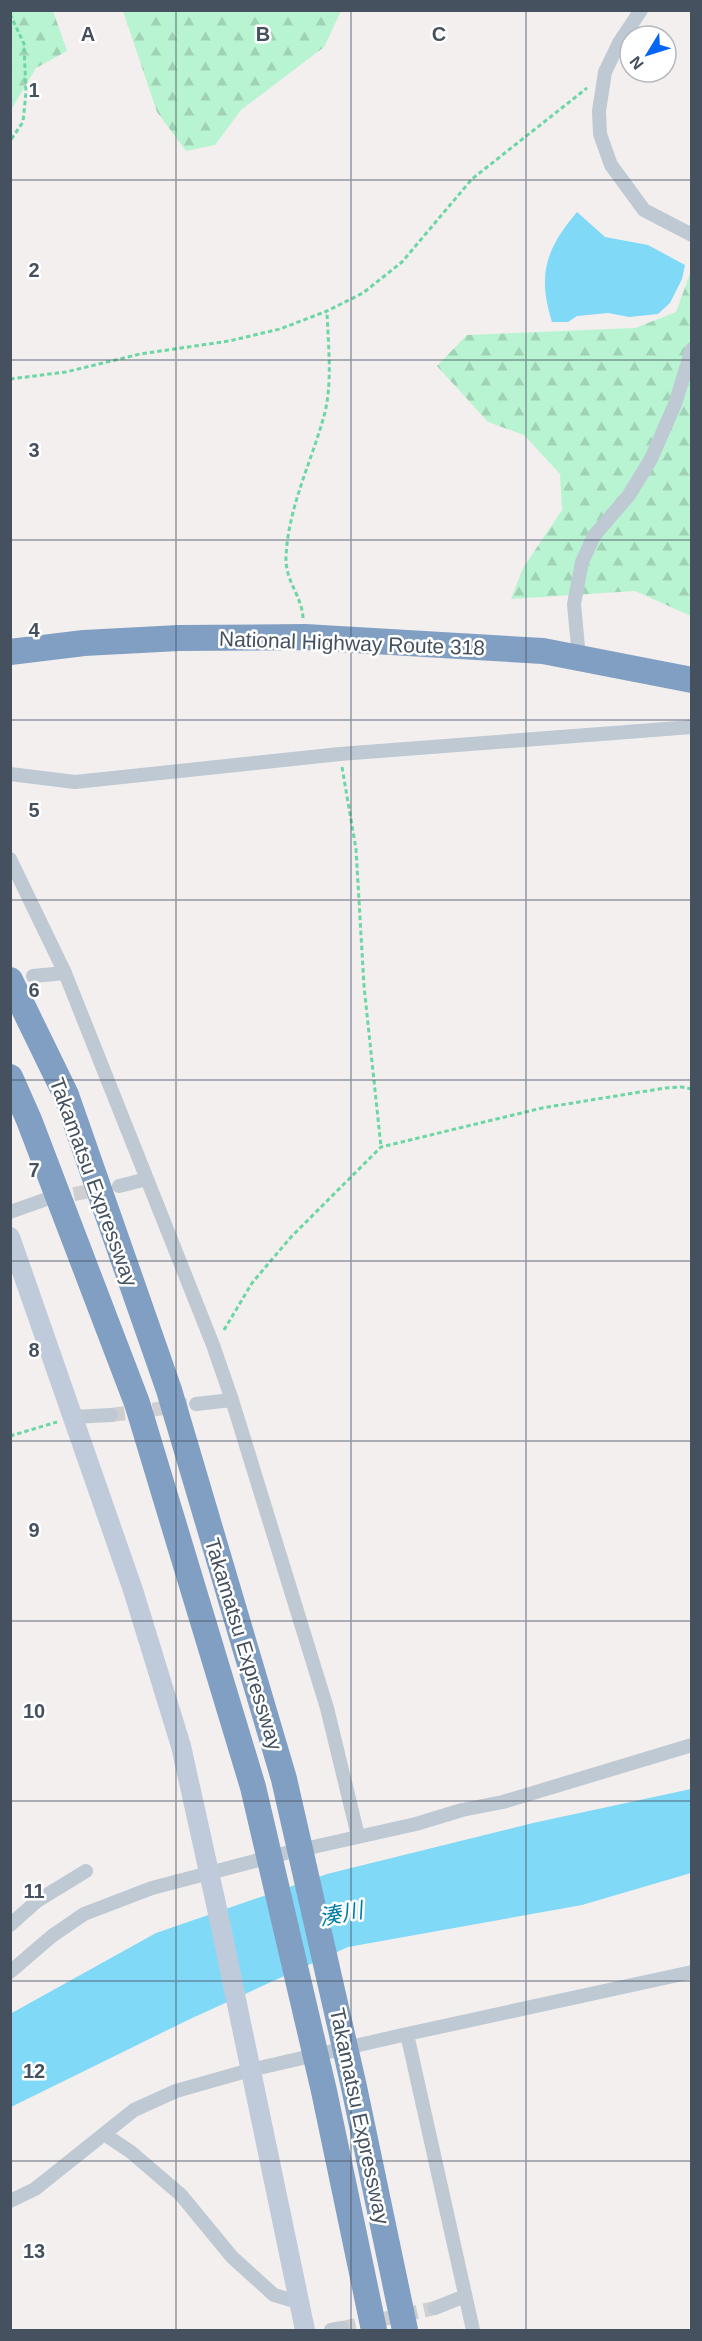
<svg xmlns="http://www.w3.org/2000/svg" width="702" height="2341" viewBox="0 0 702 2341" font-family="Arial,'Noto Sans JP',sans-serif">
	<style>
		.forest { fill: url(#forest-firs) }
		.water { fill: #80d9f6 }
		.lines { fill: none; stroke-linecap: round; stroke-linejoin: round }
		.street-tunnel { stroke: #cfcfd1; stroke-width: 14; stroke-dasharray: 14 7; stroke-linecap: butt }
		.path { stroke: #6cd6a5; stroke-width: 3; stroke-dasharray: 4.5 3; stroke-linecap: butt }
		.street { stroke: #bec9d3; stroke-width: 14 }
		.secondary { stroke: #bfcbda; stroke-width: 20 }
		.highway { stroke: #819fc3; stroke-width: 26 }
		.grid { fill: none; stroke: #45515f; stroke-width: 1.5; stroke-opacity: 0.55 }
		.labels { text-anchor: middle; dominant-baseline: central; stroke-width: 5; stroke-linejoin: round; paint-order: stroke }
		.street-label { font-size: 21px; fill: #45515f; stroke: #fff }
		.water-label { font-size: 22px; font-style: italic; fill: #027ea6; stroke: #fff }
		.grid-label { font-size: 20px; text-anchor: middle; font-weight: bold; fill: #45515f; stroke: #fff; stroke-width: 5; stroke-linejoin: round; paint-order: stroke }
	</style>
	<defs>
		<pattern id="forest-firs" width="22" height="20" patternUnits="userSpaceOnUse" patternTransform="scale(1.5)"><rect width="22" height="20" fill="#b8f4d1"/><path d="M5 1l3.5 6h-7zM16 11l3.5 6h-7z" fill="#a0d3b6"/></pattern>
	</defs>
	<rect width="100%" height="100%" fill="#f2efee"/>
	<path class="forest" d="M11 10 53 11 67 51 36 68 11 110Z
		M123 11V10L341 11 324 47 241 110 215 145 186 151 157 112Z
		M691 271V616L635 591 511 599 523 568 562 510 560 474 524 435 488 422 437 366 467 335 635 328 676 312Z"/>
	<path class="water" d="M577 212 605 237 648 245 685 265 682 279 670 303 658 314 629 317 608 313 577 316 568 322H552C537 274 546 249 577 212Z
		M691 1789V1873L582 1905 348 1947 190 2019 11 2107 10 2014 156 1933 327 1874 533 1823Z"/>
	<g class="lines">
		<path class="street-tunnel" d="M53 1198 102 1189
			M111 1415 196 1404
			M342 2328 435 2308"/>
		<path class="path" d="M10 14 24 44 26 92 23 122 10 141
			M10 379 66 372 140 354 229 341 280 329 327 311 363 293 402 262 472 179 587 88
			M303 618C302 596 285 581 286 557 288 508 311 463 324 416 333 383 328 345 327 311
			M342 767 356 849 364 986 381 1147
			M224 1330 252 1283 291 1237 381 1147 542 1108 665 1088 682 1087 692 1089
			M10 1436 57 1422"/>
		<path class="street" d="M641 10 619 43 605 72 599 111 600 134 611 165 644 210 692 235
			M579 658 574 604 582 562 594 536 629 495 651 459 675 404 692 349
			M10 774 75 782 340 754 692 727
			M10 859 65 973 213 1345 232 1400 327 1708 358 1836
			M33 976 65 973
			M119 1186 147 1179
			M10 1212 44 1200
			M196 1404 232 1400
			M73 1417 111 1415
			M10 1925 37 1901 86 1871
			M10 1972 52 1936 84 1914 152 1888 286 1853 416 1824 462 1810 503 1802 692 1745
			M407 2034 692 1972
			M104 2134 131 2152 181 2195 232 2257 274 2295 298 2302
			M10 2201 35 2189 134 2110 176 2091 250 2070 407 2034 473 2330
			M435 2308 465 2296
			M331 2330 342 2328"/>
		<path class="secondary" d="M10 1237 133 1590 181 1746 218 1913 305 2330"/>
		<path class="highway" d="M10 652 84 643 179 638 305 637 543 651 692 680
			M10 980 66 1095 169 1390 284 1779 354 2087 405 2330
			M10 1077 29 1120 137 1403 253 1787 324 2091 374 2330"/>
	</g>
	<path class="grid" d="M176 10V2330M351 10V2330M526 10V2330M10 180H692M10 360H692M10 540H692M10 720H692M10 900H692M10 1080H692M10 1261H692M10 1441H692M10 1621H692M10 1801H692M10 1981H692M10 2161H692"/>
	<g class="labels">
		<g class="street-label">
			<text transform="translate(352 643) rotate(2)">National Highway Route 318</text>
			<text transform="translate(94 1182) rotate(70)">Takamatsu Expressway</text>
			<text transform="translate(244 1644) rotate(73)">Takamatsu Expressway</text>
			<text transform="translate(360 2116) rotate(78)">Takamatsu Expressway</text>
		</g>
		<g class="water-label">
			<text transform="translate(341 1914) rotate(-11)">湊川</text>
		</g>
	</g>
	<g class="grid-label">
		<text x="88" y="41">A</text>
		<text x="263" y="41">B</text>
		<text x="439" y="41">C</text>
		<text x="34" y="97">1</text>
		<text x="34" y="277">2</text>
		<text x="34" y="457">3</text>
		<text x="34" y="637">4</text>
		<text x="34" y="817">5</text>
		<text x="34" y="997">6</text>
		<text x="34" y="1177">7</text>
		<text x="34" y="1357">8</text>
		<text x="34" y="1537">9</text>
		<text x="34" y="1718">10</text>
		<text x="34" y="1898">11</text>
		<text x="34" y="2078">12</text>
		<text x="34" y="2258">13</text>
	</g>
	<rect width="702" height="2341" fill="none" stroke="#45515f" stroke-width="24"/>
	<g transform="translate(648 54) rotate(232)"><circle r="28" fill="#ffffff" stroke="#b5b9bf" stroke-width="1.5"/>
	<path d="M0-4.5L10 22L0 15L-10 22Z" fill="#0465f6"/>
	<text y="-9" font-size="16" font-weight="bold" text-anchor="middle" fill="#45515f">N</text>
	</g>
</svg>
